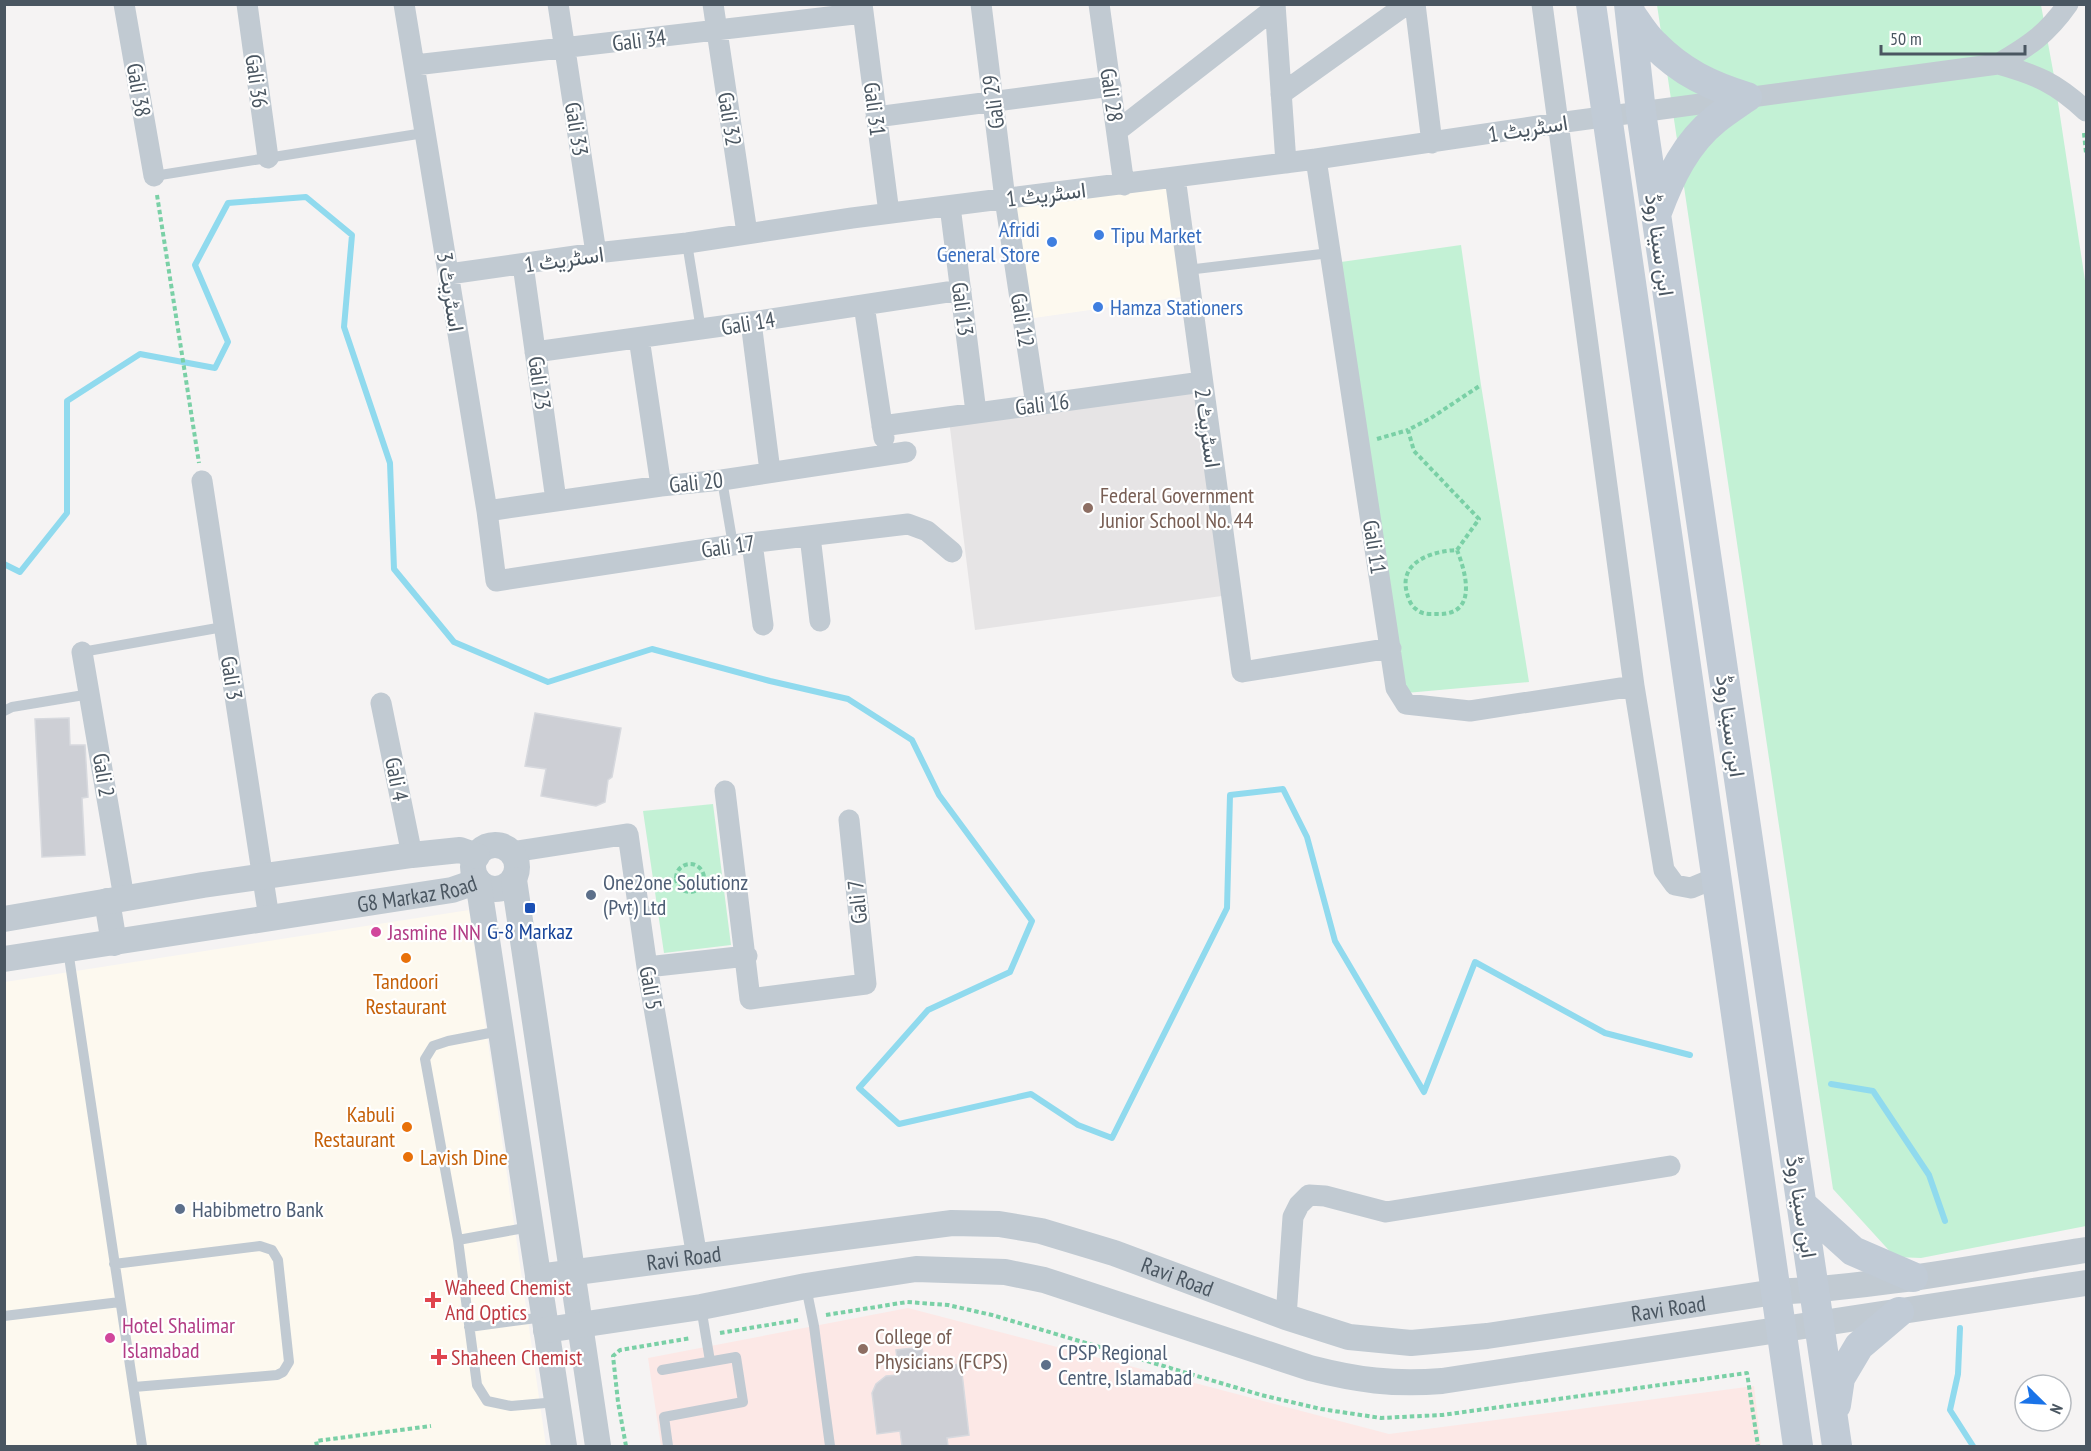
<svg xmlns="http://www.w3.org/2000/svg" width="2091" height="1451" viewBox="0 0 2091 1451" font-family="'PT Sans Narrow',Vazirmatn,sans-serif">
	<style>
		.commercial { fill: #fdf9ef }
		.education { fill: #e6e4e5 }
		.medical { fill: #fce8e6 }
		.green { fill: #c3f1d5 }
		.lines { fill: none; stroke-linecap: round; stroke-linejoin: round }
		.stream { stroke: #90daee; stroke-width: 6 }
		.building { fill: #cdcfd5; stroke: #d7d9de; stroke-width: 1.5 }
		.path { stroke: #7ad0a6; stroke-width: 4; stroke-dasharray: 4.5 3; stroke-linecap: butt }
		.service { stroke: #c1cad2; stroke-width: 10 }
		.minor { stroke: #c1cad2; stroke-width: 21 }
		.tertiary { stroke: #c1cad2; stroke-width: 26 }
		.secondary { stroke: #c1cbd6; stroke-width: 30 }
		.shop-dot { fill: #3f7fe0; stroke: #fff; stroke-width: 2 }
		.education-dot { fill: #8d6e63; stroke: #fff; stroke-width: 2 }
		.service-dot { fill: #5c6f8a; stroke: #fff; stroke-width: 2 }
		.transit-dot { fill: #1a4fb4; stroke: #fff; stroke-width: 2 }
		.hotel-dot { fill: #d1479c; stroke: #fff; stroke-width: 2 }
		.food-dot { fill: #e8710a; stroke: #fff; stroke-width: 2 }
		.health-dot { fill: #e0444e; stroke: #fff; stroke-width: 2 }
		.labels { text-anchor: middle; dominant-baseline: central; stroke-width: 4.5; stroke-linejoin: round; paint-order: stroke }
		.street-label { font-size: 22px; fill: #4a5661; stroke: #fff }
		.shop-label { font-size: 22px; fill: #366cbe; stroke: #fff; text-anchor: start }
		.education-label { font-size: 22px; fill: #785e54; stroke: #fff; text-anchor: start }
		.service-label { font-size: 22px; fill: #4e5e75; stroke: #fff; text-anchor: start }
		.transit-label { font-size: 22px; fill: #164399; stroke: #fff }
		.hotel-label { font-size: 22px; fill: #b23c85; stroke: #fff; text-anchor: start }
		.food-label { font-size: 22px; fill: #c56008; stroke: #fff }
		.health-label { font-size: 22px; fill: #be3a42; stroke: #fff; text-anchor: start }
	</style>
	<rect width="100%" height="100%" fill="#f5f3f3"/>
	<path class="commercial" d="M1173 183 1188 296 1027 319 1010 201Z
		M469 910 546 1446H5V982Z"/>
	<path class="education" d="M1199 388 1229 595 975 630 949 420Z"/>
	<path class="medical" d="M908 1308 1389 1434 1754 1386 1761 1446H661L648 1358Z"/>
	<path class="green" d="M1657 5H2041L2054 76 2086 287V1226L1921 1258 1895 1257 1833 1189Z
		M1461 245 1481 385 1529 682 1406 693 1341 262Z
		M713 804 731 945 664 953 643 811Z"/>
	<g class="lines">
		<path class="stream" d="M4 564 20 572 67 513V401L140 354 215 368 228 342 195 265 228 203 306 197 352 235 344 327 390 463 394 569 454 642 548 682 652 649 770 681 848 699 912 740 939 795 1032 921 1010 972 928 1010 859 1088 899 1124 1031 1094 1078 1125 1112 1138 1227 908 1230 795 1283 789 1307 837 1335 941 1424 1092 1475 962 1605 1033 1690 1055
			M1831 1084 1873 1091 1929 1175 1945 1221
			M1960 1328 1958 1374 1950 1410 1973 1446"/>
	</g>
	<path class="building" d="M535 713 621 728 612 777 608 780 605 802 596 806 541 796 546 769 525 766Z
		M69 718 70 745H85L88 797 82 798 85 855 42 857 35 719Z
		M922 1347 925 1368 961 1364 969 1435 947 1438 948 1446H902L900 1431 877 1434 872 1393 876 1384 886 1376 899 1375 896 1350Z"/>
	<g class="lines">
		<path class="path" d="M2084 133 2086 153
			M157 195 199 463
			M1377 439 1408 430
			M1457 550 1479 519 1414 451 1408 430 1431 418 1481 385
			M1457 550C1466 573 1478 615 1438 614 1431 614 1422 615 1416 609 1411 606 1408 598 1407 593 1398 562 1432 551 1457 550Z
			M676 878a14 14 0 1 1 28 0a14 14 0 1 1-28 0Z
			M703 881 719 880
			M826 1315 907 1302 948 1305 992 1315 1261 1395 1321 1409 1381 1418 1442 1415 1747 1373 1758 1446
			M720 1333 798 1320
			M317 1446 316 1441 431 1426
			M626 1446 618 1402 613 1356 620 1350 691 1338"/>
		<path class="service" d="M154 176 424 133
			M687 243 701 330
			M1187 270 1330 253
			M722 480 733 545
			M82 652 223 627
			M4 711 12 707 90 694
			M68 950 142 1446
			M500 1031 448 1041 433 1046 425 1059 458 1240 477 1385 487 1401 511 1406 557 1402
			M458 1240 530 1227
			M114 1264 260 1246 272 1250 278 1260 289 1362 283 1372 277 1375 134 1387
			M806 1287 814 1326 830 1446
			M701 1307 710 1361
			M4 1316 120 1302
			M469 1327 544 1317
			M662 1370 736 1357 743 1402 664 1417 668 1446"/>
		<path class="minor" d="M124 4 154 176
			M247 4 268 158
			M404 4 487 511 496 581 733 545 908 524 927 531 952 552
			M558 4 596 253
			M713 4 747 233
			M862 4 889 213
			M981 4 1005 199 1036 405
			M1099 4 1124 185
			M1275 4 1286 163
			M1415 4 1432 143
			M1542 4 1634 686 1664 870 1675 885 1691 888 1715 878
			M1998 64C2037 75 2056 83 2086 111
			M415 65 863 13
			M1281 94 1407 4
			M876 117 1111 86
			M1117 131 1275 8
			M1316 159 1396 688 1406 704 1470 711 1634 686
			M1175 177 1242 672 1391 648
			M950 206 976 412
			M523 265 556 500
			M449 274 596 253 687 243 852 218 1316 159 1558 123 1998 64C2029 46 2047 34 2068 4
			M864 305 884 438
			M751 322 770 471
			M639 338 661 486
			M535 352 751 322 961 290
			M882 426 1202 382
			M202 481 269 918
			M487 511 661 486 722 480 906 452
			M810 536 820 621
			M752 543 763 625
			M82 652 124 898
			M381 703 412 855
			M725 791 750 999 866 984 849 820
			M512 852 628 834 647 967 697 1257
			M647 967 747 956
			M1286 1317 1293 1217 1299 1205 1309 1195 1325 1196 1386 1212 1670 1166"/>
		<g class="tertiary">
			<circle cx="495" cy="867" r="22"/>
			<path d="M514 880 598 1446"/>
			<path d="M107 901 114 943"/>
			<path d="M4 919 203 885 412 855 460 850 477 856"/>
			<path id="s1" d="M4 959 452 890 478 881 564 1446"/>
			<path id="s2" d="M538 1277 952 1223 999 1224 1041 1231 1114 1253 1286 1317 1349 1337 1411 1343 1487 1336 1775 1292C1880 1287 1983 1266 2086 1250"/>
			<path d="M546 1330 701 1307 806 1286 916 1269 1005 1272 1044 1280 1310 1368C1357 1380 1393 1385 1442 1381L2086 1283"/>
		</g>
		<path class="secondary" d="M1591 4 1798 1446
			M1629 4 1641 112 1837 1446
			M1631 14C1638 24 1645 36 1654 44 1681 72 1711 86 1747 97
			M1657 212C1670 177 1686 143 1716 119 1726 111 1737 104 1747 97
			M1801 1204 1853 1251 1913 1277
			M1836 1405 1840 1378 1859 1346 1899 1312"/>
	</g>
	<g class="shop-dot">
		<circle cx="1099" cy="235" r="6"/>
		<circle cx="1052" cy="242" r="6"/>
		<circle cx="1098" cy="307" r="6"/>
	</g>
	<g class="education-dot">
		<circle cx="1088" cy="508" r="6"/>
		<circle cx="863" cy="1349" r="6"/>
	</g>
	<g class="service-dot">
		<circle cx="591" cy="895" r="6"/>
		<circle cx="180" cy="1209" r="6"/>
		<circle cx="1046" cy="1365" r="6"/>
	</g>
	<rect class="transit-dot" x="524" y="902" width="12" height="12" rx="3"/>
	<g class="hotel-dot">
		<circle cx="376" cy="932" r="6"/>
		<circle cx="110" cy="1338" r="6"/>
	</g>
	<g class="food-dot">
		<circle cx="406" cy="958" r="6"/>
		<circle cx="407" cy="1127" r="6"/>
		<circle cx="408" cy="1157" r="6"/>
	</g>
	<g class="health-dot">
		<path d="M430 1291h6v6h6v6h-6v6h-6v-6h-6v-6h6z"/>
		<path d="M436 1348h6v6h6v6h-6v6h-6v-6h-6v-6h6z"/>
	</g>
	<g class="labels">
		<g class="street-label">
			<text transform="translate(639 40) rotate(-7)">Gali 34</text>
			<text transform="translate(257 81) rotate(82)">Gali 36</text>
			<text transform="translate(139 90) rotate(80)">Gali 38</text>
			<text transform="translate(1112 95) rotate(82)">Gali 28</text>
			<text transform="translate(993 102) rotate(-97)">Gali 29</text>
			<text transform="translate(875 109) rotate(83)">Gali 31</text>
			<text transform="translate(730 119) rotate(81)">Gali 32</text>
			<text transform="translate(1528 128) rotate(-9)">اسٹریٹ 1</text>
			<text transform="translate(577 129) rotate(81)">Gali 33</text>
			<text transform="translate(1046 194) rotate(-7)">اسٹریٹ 1</text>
			<text transform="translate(1660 245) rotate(82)">ابن سینا روڈ</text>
			<text transform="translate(564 259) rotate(-8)">اسٹریٹ 1</text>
			<text transform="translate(451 292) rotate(81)">اسٹریٹ 3</text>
			<text transform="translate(963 309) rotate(83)">Gali 13</text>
			<text transform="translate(1023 320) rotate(81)">Gali 12</text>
			<text transform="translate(748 323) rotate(-9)">Gali 14</text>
			<text transform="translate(540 383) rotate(82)">Gali 23</text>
			<text transform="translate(1042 404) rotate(-7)">Gali 16</text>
			<text transform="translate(1208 428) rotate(82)">اسٹریٹ 2</text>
			<text transform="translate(696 482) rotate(-6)">Gali 20</text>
			<text transform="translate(728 546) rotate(-8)">Gali 17</text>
			<text transform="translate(1375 547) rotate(81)">Gali 11</text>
			<text transform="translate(232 678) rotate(81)">Gali 3</text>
			<text transform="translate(1731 726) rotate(82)">ابن سینا روڈ</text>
			<text transform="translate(104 775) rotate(81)">Gali 2</text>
			<text transform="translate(397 779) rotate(79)">Gali 4</text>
			<text stroke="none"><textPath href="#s1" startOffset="418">G8 Markaz Road</textPath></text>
			<text transform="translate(857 902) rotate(-96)">Gali 7</text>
			<text transform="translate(651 988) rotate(80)">Gali 5</text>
			<text transform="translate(1802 1207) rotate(81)">ابن سینا روڈ</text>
			<text stroke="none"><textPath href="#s2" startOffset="147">Ravi Road</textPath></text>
			<text stroke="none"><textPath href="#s2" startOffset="651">Ravi Road</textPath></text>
			<text stroke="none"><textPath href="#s2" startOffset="1155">Ravi Road</textPath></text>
		</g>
		<g class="shop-label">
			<text x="1040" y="229" text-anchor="end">Afridi<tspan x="1040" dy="25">General Store</tspan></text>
			<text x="1111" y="235">Tipu Market</text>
			<text x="1110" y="307">Hamza Stationers</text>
		</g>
		<g class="education-label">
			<text x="1100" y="495">Federal Government<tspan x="1100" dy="25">Junior School No. 44</tspan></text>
			<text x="875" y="1336">College of<tspan x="875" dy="25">Physicians (FCPS)</tspan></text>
		</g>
		<g class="service-label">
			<text x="603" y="882">One2one Solutionz<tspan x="603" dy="25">(Pvt) Ltd</tspan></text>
			<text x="192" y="1209">Habibmetro Bank</text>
			<text x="1058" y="1352">CPSP Regional<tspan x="1058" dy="25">Centre, Islamabad</tspan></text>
		</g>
		<g class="transit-label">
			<text x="530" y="931">G-8 Markaz</text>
		</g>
		<g class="hotel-label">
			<text x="388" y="932">Jasmine INN</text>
			<text x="122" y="1325">Hotel Shalimar<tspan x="122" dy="25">Islamabad</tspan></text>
		</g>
		<g class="food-label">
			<text x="406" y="981">Tandoori<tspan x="406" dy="25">Restaurant</tspan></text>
			<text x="395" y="1114" text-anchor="end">Kabuli<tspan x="395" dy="25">Restaurant</tspan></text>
			<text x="420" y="1157" text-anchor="start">Lavish Dine</text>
		</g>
		<g class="health-label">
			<text x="445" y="1287">Waheed Chemist<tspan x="445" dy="25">And Optics</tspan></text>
			<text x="451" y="1357">Shaheen Chemist</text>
		</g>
	</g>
	<rect width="2091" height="1451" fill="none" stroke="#4a5661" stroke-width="12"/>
	<g transform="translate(2043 1403) rotate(114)"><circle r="28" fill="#ffffff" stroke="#b7bbc0" stroke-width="1.5"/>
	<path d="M0-4.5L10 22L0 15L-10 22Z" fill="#1a73e8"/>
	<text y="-9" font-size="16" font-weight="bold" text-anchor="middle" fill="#4a5661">N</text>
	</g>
	<path d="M1881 45v9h144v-9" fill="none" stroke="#4a5661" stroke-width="3"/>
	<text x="1890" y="45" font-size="18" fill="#4a5661" stroke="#ffffff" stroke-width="4.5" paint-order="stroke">50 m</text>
</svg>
